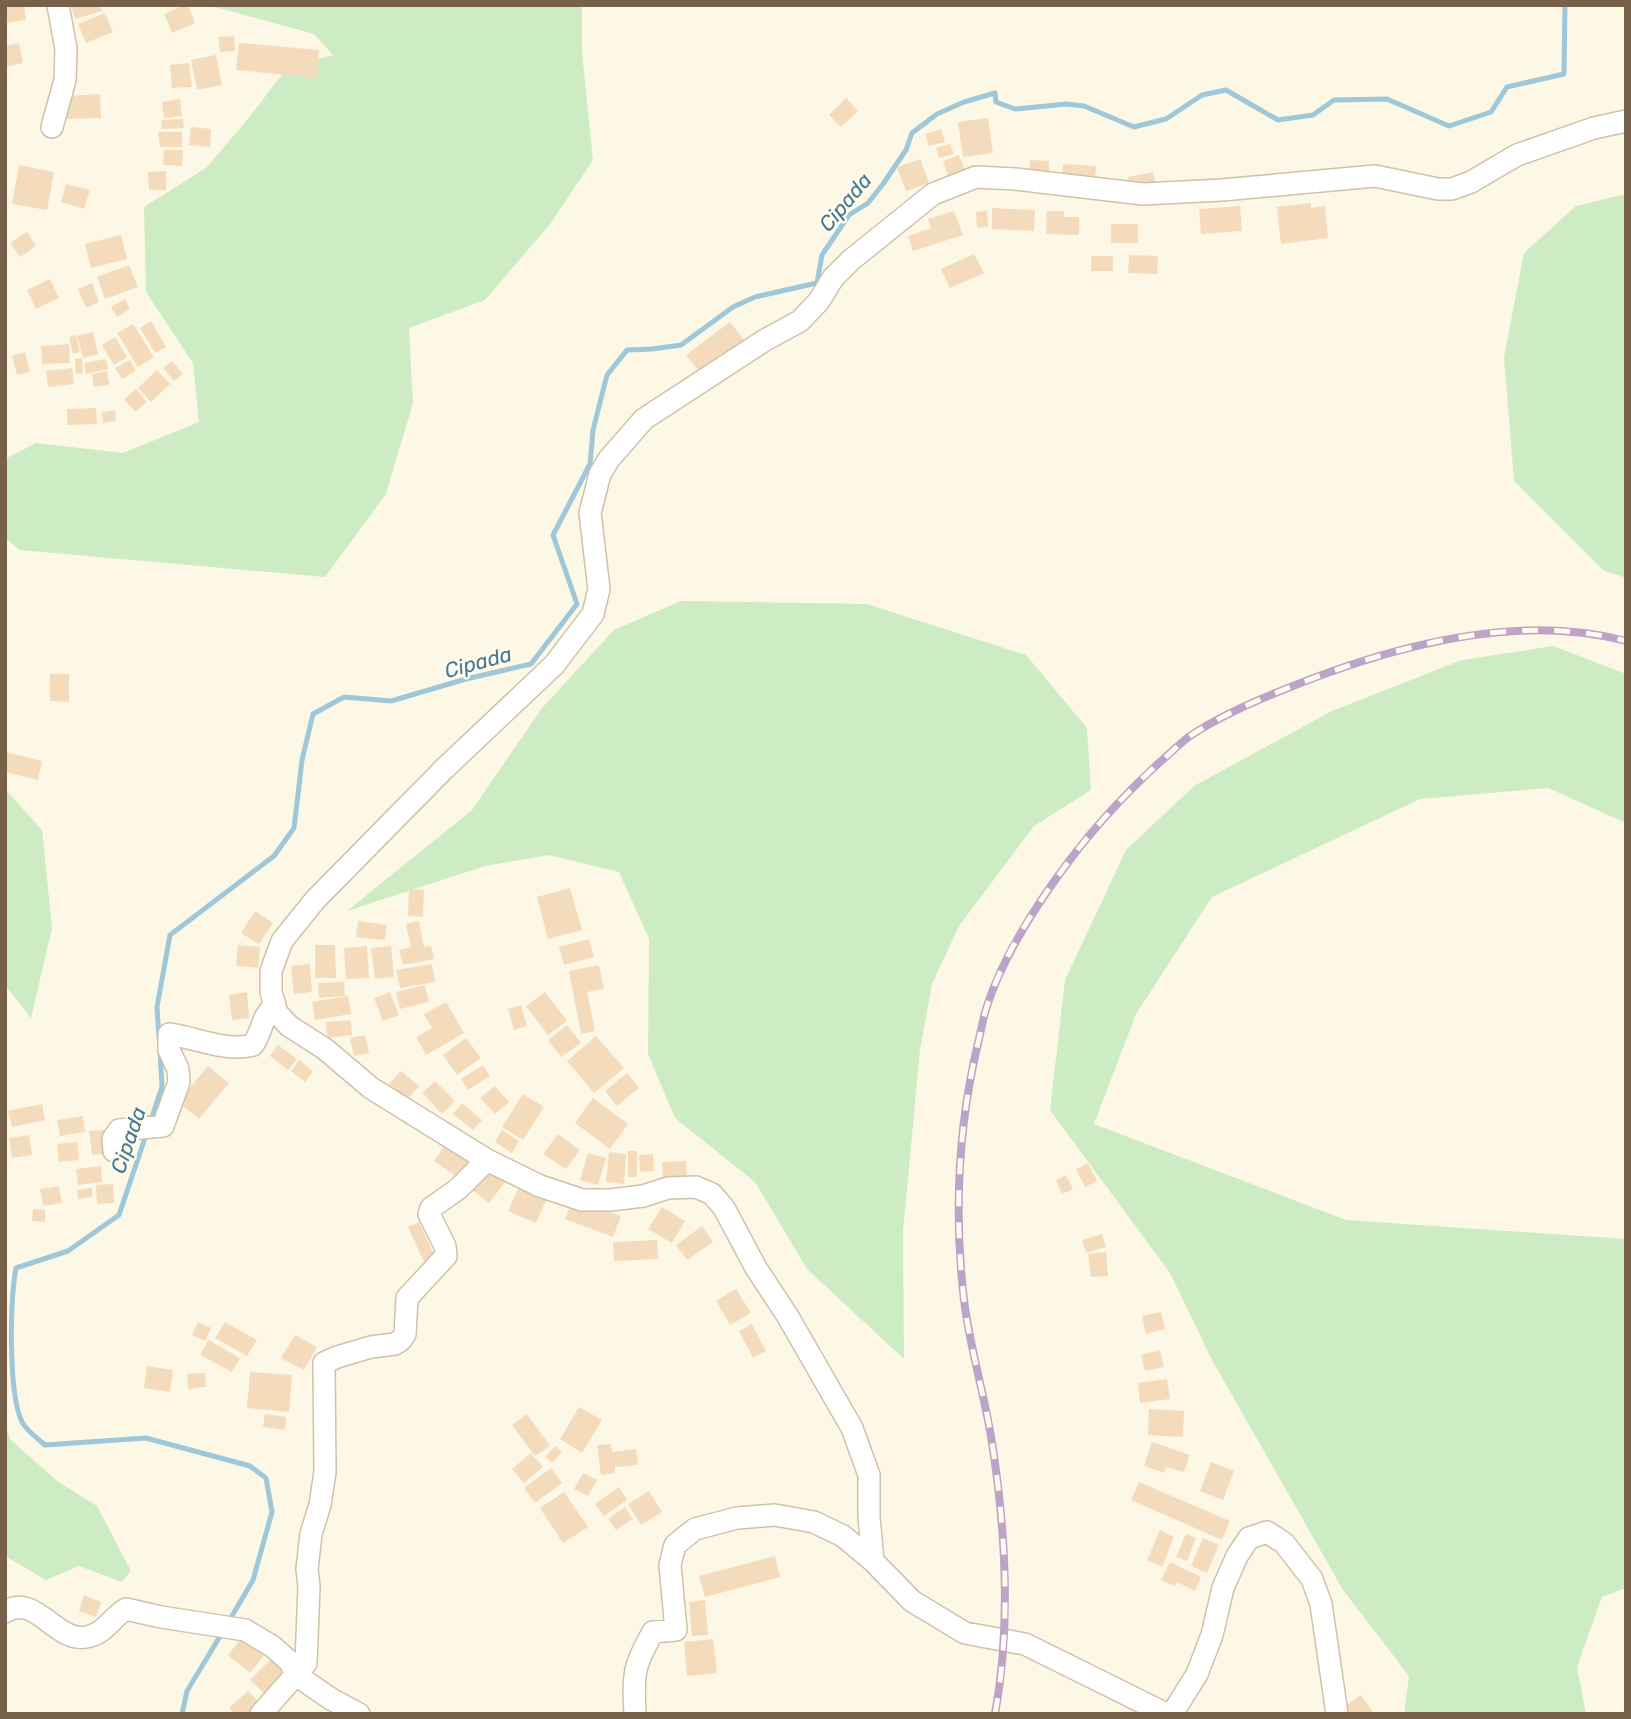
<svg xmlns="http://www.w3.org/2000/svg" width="1631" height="1719" viewBox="0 0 1631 1719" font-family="Rubik,sans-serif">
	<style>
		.green { fill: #cdecc3 }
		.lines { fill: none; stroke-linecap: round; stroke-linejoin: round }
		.stream { stroke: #9fc7da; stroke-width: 5 }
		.building { fill: #f4dbbc }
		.minor-casing { stroke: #d0c1ab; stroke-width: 24 }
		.minor { stroke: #fff; stroke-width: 21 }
		.rail-casing { stroke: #bda3c8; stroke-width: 8 }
		.rail { stroke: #fffbed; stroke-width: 5; stroke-dasharray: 16; stroke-linecap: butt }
		.labels { text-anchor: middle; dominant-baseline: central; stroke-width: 5; stroke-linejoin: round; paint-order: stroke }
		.water-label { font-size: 21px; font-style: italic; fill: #447994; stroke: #fffbed }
	</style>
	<rect width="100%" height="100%" fill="#fdf8e6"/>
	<path class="green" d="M208 5H582V53L593 160 550 224 485 300 409 328 413 403 386 494 325 577 20 550 5 538V459L36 443 123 453 199 422 193 363 146 292 144 207 206 168 247 120 288 67 333 55 314 34Z
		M1626 194V578L1603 570 1514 481 1504 357 1524 253 1576 206Z
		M681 601 867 604 1026 655 1087 728 1091 790 1034 826 959 926 932 984 920 1050 903 1232 904 1359 807 1269 755 1182 675 1118 648 1054 649 939 619 872 549 855 485 866 347 911 472 810 542 708 614 630Z
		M1553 646 1626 674V823L1548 788 1420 799 1212 897 1136 1014 1094 1124 1346 1220 1626 1239V1588L1602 1597 1577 1667 1586 1714H1404L1409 1676 1343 1590 1212 1360 1170 1273 1050 1110 1065 980 1126 850 1194 786 1332 711 1462 660Z
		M5 789 42 830 52 928 31 1018 5 985Z
		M5 1424 11 1440 57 1481 97 1506 131 1571 122 1582 79 1566 46 1580 5 1556Z"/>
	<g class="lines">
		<path class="stream" d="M159 1038 157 1007 170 935 274 856 294 828 302 760 313 714 344 697 391 701 466 679 531 664 577 604 553 535 590 464 593 430 607 375 627 350 652 349 681 345 733 307 755 297 817 283 822 255 849 215 868 203 883 184 906 150 912 133 937 114 964 102 995 93 996 102 1015 109 1066 104 1084 106 1134 127 1166 119 1202 95 1226 90 1278 120 1313 115 1334 100 1387 99 1449 126 1491 112 1507 87 1564 74 1565 5
			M150 1123 162 1087 160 1051
			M147 1132 119 1215 68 1251 16 1268C10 1301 8 1393 22 1422 26 1430 38 1439 45 1445L146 1438 250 1466 266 1478 272 1512 253 1580 229 1621
			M182 1714 187 1691 222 1633"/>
	</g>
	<path class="building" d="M5 5H24L26 20 5 23Z
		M71 5H100L102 11 75 19Z
		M184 5H188L195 23 172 33 164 14Z
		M105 13 113 32 86 43 78 24Z
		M234 36 235 51 220 52 218 37Z
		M19 43 23 63 5 67V46Z
		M239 43 319 50 317 78 236 70Z
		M216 55 222 85 197 90 191 60Z
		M189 63 192 87 172 88 170 65Z
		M100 94 101 118 67 119 66 96Z
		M846 98 858 111 841 127 829 115Z
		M180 99 182 116 164 118 162 102Z
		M988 118 993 153 963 157 958 122Z
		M183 119 184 128 162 129 161 120Z
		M191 127 211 129 210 147 189 145Z
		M941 129 945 142 929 146 925 134Z
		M158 132H182V147H160Z
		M950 144 954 154 939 158 936 148Z
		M164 150H183L182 166 163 165Z
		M959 155 965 170 948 176 943 161Z
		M920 159 929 183 906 191 897 167Z
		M1030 160 1049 161V179L1029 178Z
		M1063 164 1096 166 1095 180 1062 179Z
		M19 165 54 172 47 210 12 204Z
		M166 171V190H149L148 172Z
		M1153 172 1156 185 1131 191 1128 177Z
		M66 184 90 190 84 209 61 202Z
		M1311 203V208L1325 206 1328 238 1281 244 1277 207Z
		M1240 206 1242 231 1201 234 1199 209Z
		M992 208 1035 210 1034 231 992 229Z
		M954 211 963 235 913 251 908 236 931 228 928 219Z
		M987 211 988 227 977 228 976 212Z
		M1047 211H1064V217H1079V235L1046 234Z
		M1111 224H1138V243H1111Z
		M27 232 36 246 20 257 10 243Z
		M121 235 127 259 91 268 85 244Z
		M974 254 984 273 950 288 941 269Z
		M1129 255 1158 256 1157 274 1128 273Z
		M1091 256H1113V271H1091Z
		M129 265 138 287 105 299 97 277Z
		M50 279 59 298 36 309 27 290Z
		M92 283 99 302 86 308 78 289Z
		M125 299 130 309 117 317 111 307Z
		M151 321 166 347 155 353 140 328Z
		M730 322 744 340 701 374 686 355Z
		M133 324 154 357 138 367 117 333Z
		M93 332 98 354 83 358 77 336Z
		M76 335 80 352 73 354 69 337Z
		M115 337 127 357 114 365 102 345Z
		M69 344 70 363 42 364 41 346Z
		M25 352 30 372 17 375 12 356Z
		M82 358 83 373 76 374 75 359Z
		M106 359 108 369 86 374 84 363Z
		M130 360 136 371 122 379 115 368Z
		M172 361 183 374 174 381 163 368Z
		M72 368 74 384 48 387 46 371Z
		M157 370 170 384 151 402 138 388Z
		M107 371 109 385 94 387 92 374Z
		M136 389 147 402 135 412 124 399Z
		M96 408 97 424 67 425V409Z
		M115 410 116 421 103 423 102 412Z
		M50 674H69V702L50 701Z
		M5 752 42 761 38 780 5 772Z
		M570 888 582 930 548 939 537 897Z
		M409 889 424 890 423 917 408 916Z
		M255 911 273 923 259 944 241 933Z
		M358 921 387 925 385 940 356 937Z
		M419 921 424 947 431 946 434 959 403 965 399 950 411 947 406 924Z
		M589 939 594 957 564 965 559 947Z
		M238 945 260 947 258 968 236 966Z
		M315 945H335L336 978H315Z
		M367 946 369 978 346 979 344 948Z
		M391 946 394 977 375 979 371 948Z
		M310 964 312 992 294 994 291 966Z
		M432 964 435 982 400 988 396 970Z
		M599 965 604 989 587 992 595 1031 581 1034 569 971Z
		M344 982 345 996 319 998 318 983Z
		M425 985 429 1002 400 1009 396 992Z
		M247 992 249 1018 232 1020 229 995Z
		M390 992 399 1015 383 1021 374 998Z
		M545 992 567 1021 548 1035 526 1006Z
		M348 996 351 1014 315 1020 312 1002Z
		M446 1002 464 1033 426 1055 416 1037 432 1028 424 1014Z
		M521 1005 527 1026 514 1030 508 1009Z
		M351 1020 352 1035 327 1038 326 1022Z
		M567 1025 581 1043 561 1057 548 1040Z
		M365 1035 369 1053 354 1056 350 1038Z
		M596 1036 624 1068 594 1093 567 1061Z
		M466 1038 481 1058 457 1075 443 1055Z
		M278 1045 297 1059 288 1070 270 1056Z
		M299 1060 313 1071 305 1082 291 1071Z
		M483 1065 490 1076 468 1090 461 1079Z
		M208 1066 229 1083 199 1119 178 1102Z
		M401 1071 419 1086 407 1100 389 1084Z
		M627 1073 639 1088 617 1106 605 1091Z
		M435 1081 455 1101 442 1114 422 1093Z
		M495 1086 509 1102 495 1114 480 1098Z
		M523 1094 544 1107 523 1140 502 1127Z
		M593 1098 628 1124 610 1149 575 1123Z
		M462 1103 482 1120 473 1130 453 1114Z
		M42 1104 45 1120 12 1127 8 1111Z
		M83 1116 85 1132 60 1136 57 1120Z
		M104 1130 107 1154 92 1155 89 1131Z
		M502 1130 519 1141 512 1153 495 1142Z
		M558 1134 580 1150 566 1169 543 1154Z
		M29 1135 32 1155 12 1158 9 1138Z
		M77 1142 79 1160 59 1162 57 1144Z
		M447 1142 476 1162 463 1181 434 1161Z
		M628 1151H637V1177H628Z
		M609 1152 626 1154 624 1184 606 1182Z
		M588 1153 606 1158 598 1185 580 1180Z
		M653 1154 654 1171 640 1172 639 1155Z
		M686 1161 687 1179 663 1181 662 1162Z
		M1088 1163 1097 1181 1085 1187 1076 1169Z
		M101 1166 102 1182 78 1185 76 1169Z
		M487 1166 506 1181 489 1203 470 1188Z
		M1066 1175 1073 1189 1062 1194 1056 1180Z
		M113 1184 114 1203 97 1204 96 1185Z
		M520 1185 548 1196 536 1223 508 1211Z
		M59 1186 62 1203 43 1206 40 1189Z
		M92 1188V1197L78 1199 77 1190Z
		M573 1198 621 1216 613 1237 565 1219Z
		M662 1207 685 1221 672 1243 648 1229Z
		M33 1209 45 1210V1222L32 1221Z
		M419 1222 435 1257 424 1262 408 1227Z
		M702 1226 713 1242 687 1260 676 1245Z
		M1102 1234 1106 1247 1086 1253 1082 1240Z
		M657 1240 658 1259 614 1261 613 1242Z
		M1106 1252 1108 1276 1091 1277 1088 1254Z
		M736 1289 751 1313 730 1325 716 1301Z
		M1161 1312 1165 1329 1146 1334 1142 1316Z
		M198 1322 211 1328 205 1341 192 1335Z
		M225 1322 257 1340 247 1356 215 1338Z
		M752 1324 766 1351 753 1358 739 1331Z
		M295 1335 317 1347 304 1370 281 1358Z
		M208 1340 240 1358 232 1372 200 1355Z
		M1160 1350 1164 1367 1145 1371 1141 1355Z
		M147 1366 173 1370 170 1392 144 1388Z
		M250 1372 292 1375 289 1412 247 1408Z
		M205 1373 206 1387 188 1389 187 1374Z
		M1167 1379 1170 1399 1140 1403 1138 1383Z
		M579 1407 602 1420 582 1453 560 1439Z
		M1149 1409 1184 1411 1183 1437 1148 1435Z
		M265 1414 286 1417 285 1430 263 1427Z
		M527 1414 550 1446 535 1456 512 1425Z
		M1152 1442 1190 1455 1184 1472 1166 1467 1164 1473 1144 1466Z
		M611 1444 612 1452 636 1449 638 1465 615 1467V1473L601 1475 597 1445Z
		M555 1446 562 1452 552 1463 545 1457Z
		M531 1453 543 1467 524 1483 512 1469Z
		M1211 1462 1234 1471 1223 1500 1200 1491Z
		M551 1468 562 1483 535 1503 524 1488Z
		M583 1473 597 1480 588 1496 574 1489Z
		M1139 1482 1230 1521 1222 1540 1131 1500Z
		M619 1487 627 1500 604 1516 595 1504Z
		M649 1491 662 1512 641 1525 628 1504Z
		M564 1492 588 1527 563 1543 540 1508Z
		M625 1507 633 1519 616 1530 608 1519Z
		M1160 1530 1174 1537 1162 1567 1147 1560Z
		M1186 1534 1196 1538 1187 1561 1176 1557Z
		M1203 1538 1219 1545 1207 1573 1191 1566Z
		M775 1556 780 1577 705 1597 699 1576Z
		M1170 1562 1201 1577 1195 1591 1177 1582 1175 1586 1161 1580Z
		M84 1595 101 1602 96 1617 79 1611Z
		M705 1600 708 1635 692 1636 689 1602Z
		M244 1635 266 1653 250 1673 228 1655Z
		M713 1639 717 1673 687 1676 684 1642Z
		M273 1657 292 1675 269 1698 250 1680Z
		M248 1691 263 1707 255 1714H235L229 1708Z
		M1361 1695 1374 1714H1340L1338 1711Z"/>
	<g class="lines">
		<g class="minor-casing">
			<path id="minor" d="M52 127 65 80 66 49 58 5
				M114 1151 113 1139 119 1130 163 1126 179 1082 178 1069 169 1050V1034C198 1038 224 1052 253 1045 263 1030 261 1017 275 1005
				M873 1561 869 1517V1475L852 1428 787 1315 756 1268 724 1208 712 1194 696 1187 668 1188 643 1196 611 1200H582L540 1186 487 1160 371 1088 325 1049 289 1026 277 1013 271 992V971L282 941 315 900 444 769 554 665 593 614 599 589 590 513 600 474 609 459 644 419 765 340 800 321 819 301 833 278 851 260 933 194 976 177 1015 179 1143 194 1222 190 1375 176 1438 189H1452L1471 182 1517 155 1594 128 1626 121
				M5 1612C35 1592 56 1643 86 1637 105 1634 111 1618 126 1609L161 1617 245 1630 272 1646 290 1662 296 1675 331 1699 359 1714
				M261 1714 306 1663 309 1587 307 1569 311 1534 320 1505 325 1472 324 1363 337 1357 371 1347 395 1344 401 1340 405 1334 407 1298 446 1256 445 1246 429 1214 431 1208 458 1189 487 1160
				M635 1714C633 1674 633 1667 653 1632L676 1630 670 1565 675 1545 695 1529 737 1518 775 1515 814 1522 843 1536 873 1561 912 1601 965 1633 1025 1644 1166 1714
				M1172 1714 1197 1674 1212 1635 1223 1588 1237 1556 1249 1538 1267 1532 1284 1543 1312 1579 1321 1604 1337 1714"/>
		</g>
		<use href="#minor" class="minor"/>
		<g class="rail-casing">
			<path id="rail" d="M995 1714C1011 1627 1006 1536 993 1449 986 1399 970 1350 964 1300 954 1214 958 1127 978 1043 981 1031 983 1018 987 1006 1004 954 1036 905 1069 861 1096 825 1128 791 1161 761 1171 753 1180 743 1190 736 1217 718 1248 704 1278 692 1382 649 1514 611 1626 641"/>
		</g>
		<use href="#rail" class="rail"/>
	</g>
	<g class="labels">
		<g class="water-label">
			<text transform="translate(845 202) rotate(-50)">Cipada</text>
			<text transform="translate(478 662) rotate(-15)">Cipada</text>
			<text transform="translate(128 1140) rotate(-71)">Cipada</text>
		</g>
	</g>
	<rect width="1631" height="1719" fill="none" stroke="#786149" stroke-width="14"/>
</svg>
